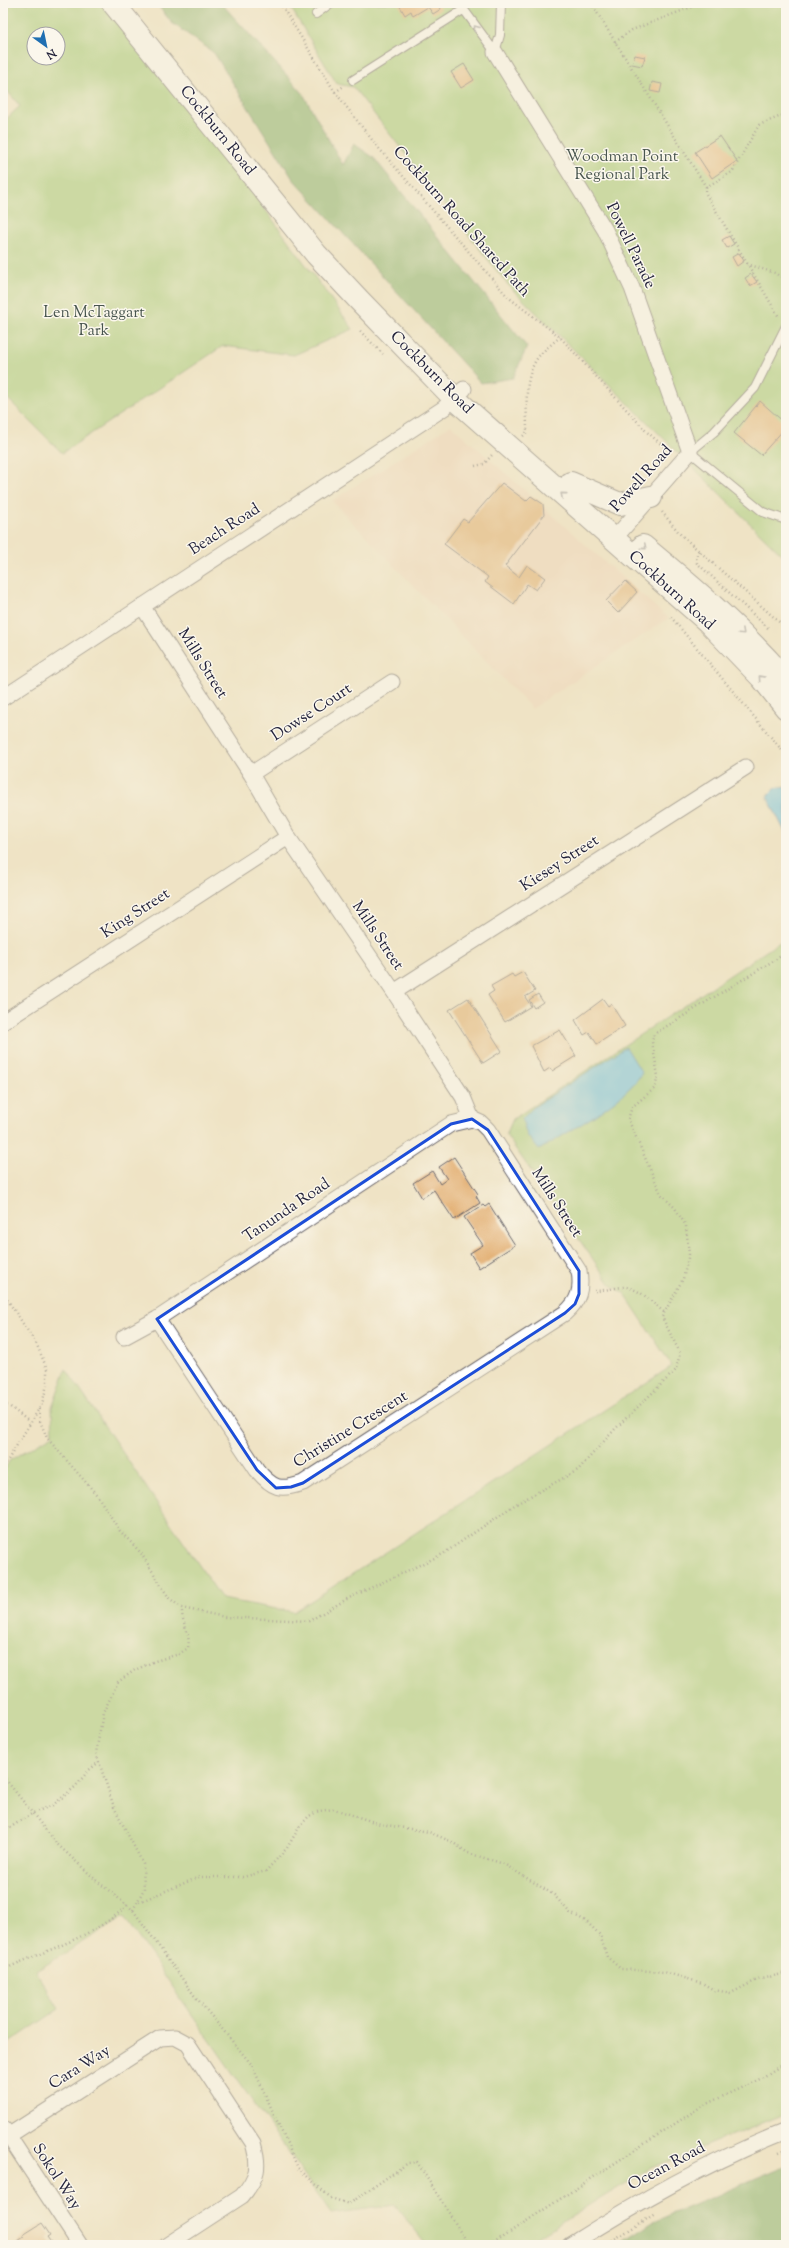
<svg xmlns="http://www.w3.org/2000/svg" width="789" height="2248" viewBox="0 0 789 2248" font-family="'Sorts Mill Goudy',serif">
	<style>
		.built { fill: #f0d5bc }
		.green { fill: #a2cd7a; stroke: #62785a; fill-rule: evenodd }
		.forest { fill: #81b06a; stroke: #526952 }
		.water { fill: #6ac2e8; stroke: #467292 }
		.building { fill: #e1aa6a }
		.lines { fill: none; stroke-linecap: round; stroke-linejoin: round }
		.service-casing { stroke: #6a666b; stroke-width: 10 }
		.minor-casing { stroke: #6a666b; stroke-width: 17 }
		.primary-casing { stroke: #6a666b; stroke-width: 24 }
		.path { stroke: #6a666b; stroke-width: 2.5; stroke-dasharray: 1 3; stroke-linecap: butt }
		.service { stroke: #fff; stroke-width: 8 }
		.minor { stroke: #fff; stroke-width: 15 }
		.primary { stroke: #fff; stroke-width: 22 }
		.oneway { stroke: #9c9ca7 }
		.marked { fill: none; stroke: #1d4ed8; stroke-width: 3; stroke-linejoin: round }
		.labels { text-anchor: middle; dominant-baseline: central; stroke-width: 3; stroke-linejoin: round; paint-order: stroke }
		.street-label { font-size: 16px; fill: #22223b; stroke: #fbf7ec }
		.park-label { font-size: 16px; fill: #48554e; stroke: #fbf7ec }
	</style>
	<rect width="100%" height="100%" fill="#fbf7ec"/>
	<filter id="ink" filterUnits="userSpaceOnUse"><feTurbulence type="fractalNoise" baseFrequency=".025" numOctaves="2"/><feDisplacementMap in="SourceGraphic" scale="8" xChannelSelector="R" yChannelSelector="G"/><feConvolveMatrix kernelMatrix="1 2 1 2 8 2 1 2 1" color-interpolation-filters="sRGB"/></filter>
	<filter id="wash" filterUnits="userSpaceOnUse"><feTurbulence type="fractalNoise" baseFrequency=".012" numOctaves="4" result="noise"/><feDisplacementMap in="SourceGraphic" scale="16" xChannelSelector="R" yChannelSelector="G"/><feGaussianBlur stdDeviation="0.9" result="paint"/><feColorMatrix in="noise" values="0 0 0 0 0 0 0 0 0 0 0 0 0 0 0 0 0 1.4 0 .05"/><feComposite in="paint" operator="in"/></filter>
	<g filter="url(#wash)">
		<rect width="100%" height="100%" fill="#efe3c5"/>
		<path class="built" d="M451 425 668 618 532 709 332 501Z"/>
		<path class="green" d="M3 3H102L259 201 353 329 294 355 223 346 62 453 3 394V122L20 106 3 86ZM34 34H58V58H34Z
			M288 3H786V559L508 285 353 87 337 84Z
			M786 938V2113L651 2168 524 2245H427L395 2205 331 2214 124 1917 36 1971 59 2009 3 2047V1472L10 1460 53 1435 52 1407 66 1369 222 1599 294 1612 672 1366 624 1293 611 1285 506 1135 513 1119Z"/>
		<path class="forest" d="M156 3H221L302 92 343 165 354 144 373 157 527 347 513 378 481 383 293 179 214 53 172 23Z
			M786 2166V2245H618L653 2222Z"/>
		<path class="water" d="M786 786V834L767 796 775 788Z
			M626 1047 642 1073C624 1102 569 1131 539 1150L527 1135 522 1119 534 1107Z"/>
		<g id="blocks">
			<path class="building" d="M398 3H438L441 9 433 14 428 7 413 16 411 11 405 15Z
				M635 55 645 57 642 66 632 64Z
				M464 64 474 80 461 88 451 72Z
				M652 82 662 84 660 93 650 91Z
				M720 136 737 161 712 178 695 152Z
				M729 236 734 244 727 248 722 240Z
				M739 253 744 261 737 266 732 257Z
				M751 274 757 282 750 286 745 278Z
				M760 401 786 424V427L761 455 734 433Z
				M502 483 526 501 531 496 543 504 544 515 505 566 519 577 527 565 545 578 536 590 527 584 514 604 485 582 488 577 444 544 463 519 468 522Z
				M625 581 637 592 618 613 606 601Z
				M523 972 535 991 525 997 531 1006 505 1022 488 995 494 991 491 986 512 974 514 977Z
				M538 994 543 1002 534 1008 529 1000Z
				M468 998 502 1051 483 1063 449 1010Z
				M603 999 608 1006 611 1004 625 1026 597 1044 589 1032 584 1035 575 1020Z
				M560 1030 576 1056 552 1071 550 1068 544 1072 531 1046Z
				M454 1157 478 1194 476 1196 480 1203 454 1220 434 1190 422 1198 413 1183 432 1171 440 1184 447 1179 439 1167Z
				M489 1204 515 1245 479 1268 470 1253 483 1245 464 1217 483 1205 485 1207Z
				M42 2223 50 2235 47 2237 53 2245H20L18 2241 24 2237 23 2235Z"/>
		</g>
	</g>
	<g filter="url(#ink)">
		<use href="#blocks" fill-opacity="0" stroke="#6a666b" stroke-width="1"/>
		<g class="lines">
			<g class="service-casing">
				<path id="service" d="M459 3 495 52
					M316 14 331 3
					M495 52 500 35 501 3
					M353 80 463 10
					M786 326 755 388 714 432 690 452 763 512 786 520"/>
			</g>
			<g class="minor-casing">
				<path id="minor" d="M495 52 605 230 632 288 690 452 614 539
					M142 606 251 774 288 837 394 992 463 1097 472 1119 481 1123 488 1130 579 1271C582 1289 579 1301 565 1313L303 1483C280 1491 273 1489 257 1470L157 1319
					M3 698 444 408 464 389
					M251 774 392 682
					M394 992 746 767
					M3 1022 288 837
					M124 1337 157 1319 451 1124 472 1119
					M4 2129 80 2245
					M8 2136 160 2038 175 2037 188 2044 253 2143C260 2167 258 2177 242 2196L167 2245
					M570 2245C639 2201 710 2161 786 2131"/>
			</g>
			<g class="primary-casing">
				<path id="primary" d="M113 3 316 254 359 300 454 398 708 622 762 678 786 708
					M571 483 620 504 651 497
					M643 546C695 589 742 629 786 680"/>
			</g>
			<path class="path" d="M280 3 335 92 376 145 508 297 560 337 646 431 669 451
				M591 3 706 187V194L779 317
				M615 42 632 30 702 3
				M335 92 344 86
				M706 187 732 172 759 125 786 114
				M747 264 775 273 786 281
				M360 331 383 354
				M523 436 527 432C527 408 523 376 539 356 545 349 553 343 560 337
				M475 466 484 464 492 455
				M662 512 681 535 786 628
				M699 551 696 557 697 563 768 628
				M671 617 786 755
				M595 1291C604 1291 621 1286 626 1287 642 1290 652 1303 664 1312
				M3 1293 37 1345 47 1369V1385L42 1404 3 1468
				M3 1404 9 1406 31 1423
				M39 1409 40 1421 47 1438 97 1495 120 1531 141 1553 169 1598 182 1608 225 1617 309 1621 347 1599 443 1554 516 1504 578 1470 616 1428 676 1370 680 1353 662 1317 683 1279 689 1254 686 1226 675 1208 661 1194 628 1119 632 1107 655 1088 658 1076 652 1042 654 1034 786 953
				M3 1776 56 1843 97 1881 133 1910 194 1995 252 2065 298 2168 331 2198 349 2204 408 2163 417 2162 469 2245
				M3 1832 33 1813 53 1805 75 1787 89 1770 99 1762
				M139 1902 199 1877H243L266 1871 287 1848 300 1826 309 1816 319 1811 334 1809 380 1824 429 1832 452 1842 468 1853 504 1864 554 1895 570 1913 586 1921 600 1935 607 1957 621 1969 664 1972 702 1983 714 1990 731 1993 757 1980 786 1973
				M133 1910 144 1889 143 1864 114 1807 96 1753 103 1713 118 1682 135 1670 155 1661 179 1654 188 1648C191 1631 181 1624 182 1608
				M3 1970C42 1951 98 1936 127 1905
				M779 2153 786 2150
				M490 2245 702 2106 760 2079 786 2062
				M605 2245 655 2214"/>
			<use href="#service" class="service"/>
			<use href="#minor" class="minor"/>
			<use href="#primary" class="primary"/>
		</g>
		<defs><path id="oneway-chevron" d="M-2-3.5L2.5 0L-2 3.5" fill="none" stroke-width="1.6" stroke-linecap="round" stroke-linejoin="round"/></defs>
		<g class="oneway">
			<use href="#oneway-chevron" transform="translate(476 28) rotate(-127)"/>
			<use href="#oneway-chevron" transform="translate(563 495) rotate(-139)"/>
			<use href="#oneway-chevron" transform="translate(644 547) rotate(40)"/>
			<use href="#oneway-chevron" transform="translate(742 632) rotate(43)"/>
			<use href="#oneway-chevron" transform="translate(761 678) rotate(-132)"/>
		</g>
	</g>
	<path d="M0 0H789V2248H0ZM472 1119 488 1130 579 1271V1294L575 1304 565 1313 303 1483 291 1487 276 1488 257 1470 157 1319 451 1124Z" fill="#efe3c5" fill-opacity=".55" fill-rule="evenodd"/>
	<path class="marked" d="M472 1119 488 1130 579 1271V1294L575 1304 565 1313 303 1483 291 1487 276 1488 257 1470 157 1319 451 1124Z"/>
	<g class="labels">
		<g class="street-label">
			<text transform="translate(217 131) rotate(51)">Cockburn Road</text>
			<text transform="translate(461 222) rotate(48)">Cockburn Road Shared Path</text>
			<text transform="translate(630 246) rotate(64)">Powell Parade</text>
			<text transform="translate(431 373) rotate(45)">Cockburn Road</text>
			<text transform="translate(642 479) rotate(-48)">Powell Road</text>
			<text transform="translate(225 530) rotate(-33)">Beach Road</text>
			<text transform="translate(671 591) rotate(42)">Cockburn Road</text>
			<text transform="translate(202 664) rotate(58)">Mills Street</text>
			<text transform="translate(312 713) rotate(-33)">Dowse Court</text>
			<text transform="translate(560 864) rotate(-33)">Kiesey Street</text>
			<text transform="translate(136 914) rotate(-33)">King Street</text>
			<text transform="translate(377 936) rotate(56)">Mills Street</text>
			<text transform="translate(556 1203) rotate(57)">Mills Street</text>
			<text transform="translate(287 1211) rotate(-34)">Tanunda Road</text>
			<text transform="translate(351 1430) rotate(-32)">Christine Crescent</text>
			<text transform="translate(80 2068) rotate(-32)">Cara Way</text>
			<text transform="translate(667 2167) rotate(-28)">Ocean Road</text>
			<text transform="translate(56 2177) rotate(57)">Sokol Way</text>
		</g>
		<g class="park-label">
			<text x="622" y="157">Woodman Point<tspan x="622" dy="18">Regional Park</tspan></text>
			<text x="94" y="313">Len McTaggart<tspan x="94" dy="18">Park</tspan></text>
		</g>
	</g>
	<rect width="789" height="2248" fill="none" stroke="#fbf7ec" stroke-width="16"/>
	<g transform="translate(46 46) rotate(147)"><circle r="19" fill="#fbf7ec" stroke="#a4a2a5"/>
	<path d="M0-3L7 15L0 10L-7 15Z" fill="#1f6fb2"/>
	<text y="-6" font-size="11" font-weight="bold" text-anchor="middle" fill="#22223b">N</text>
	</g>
</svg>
